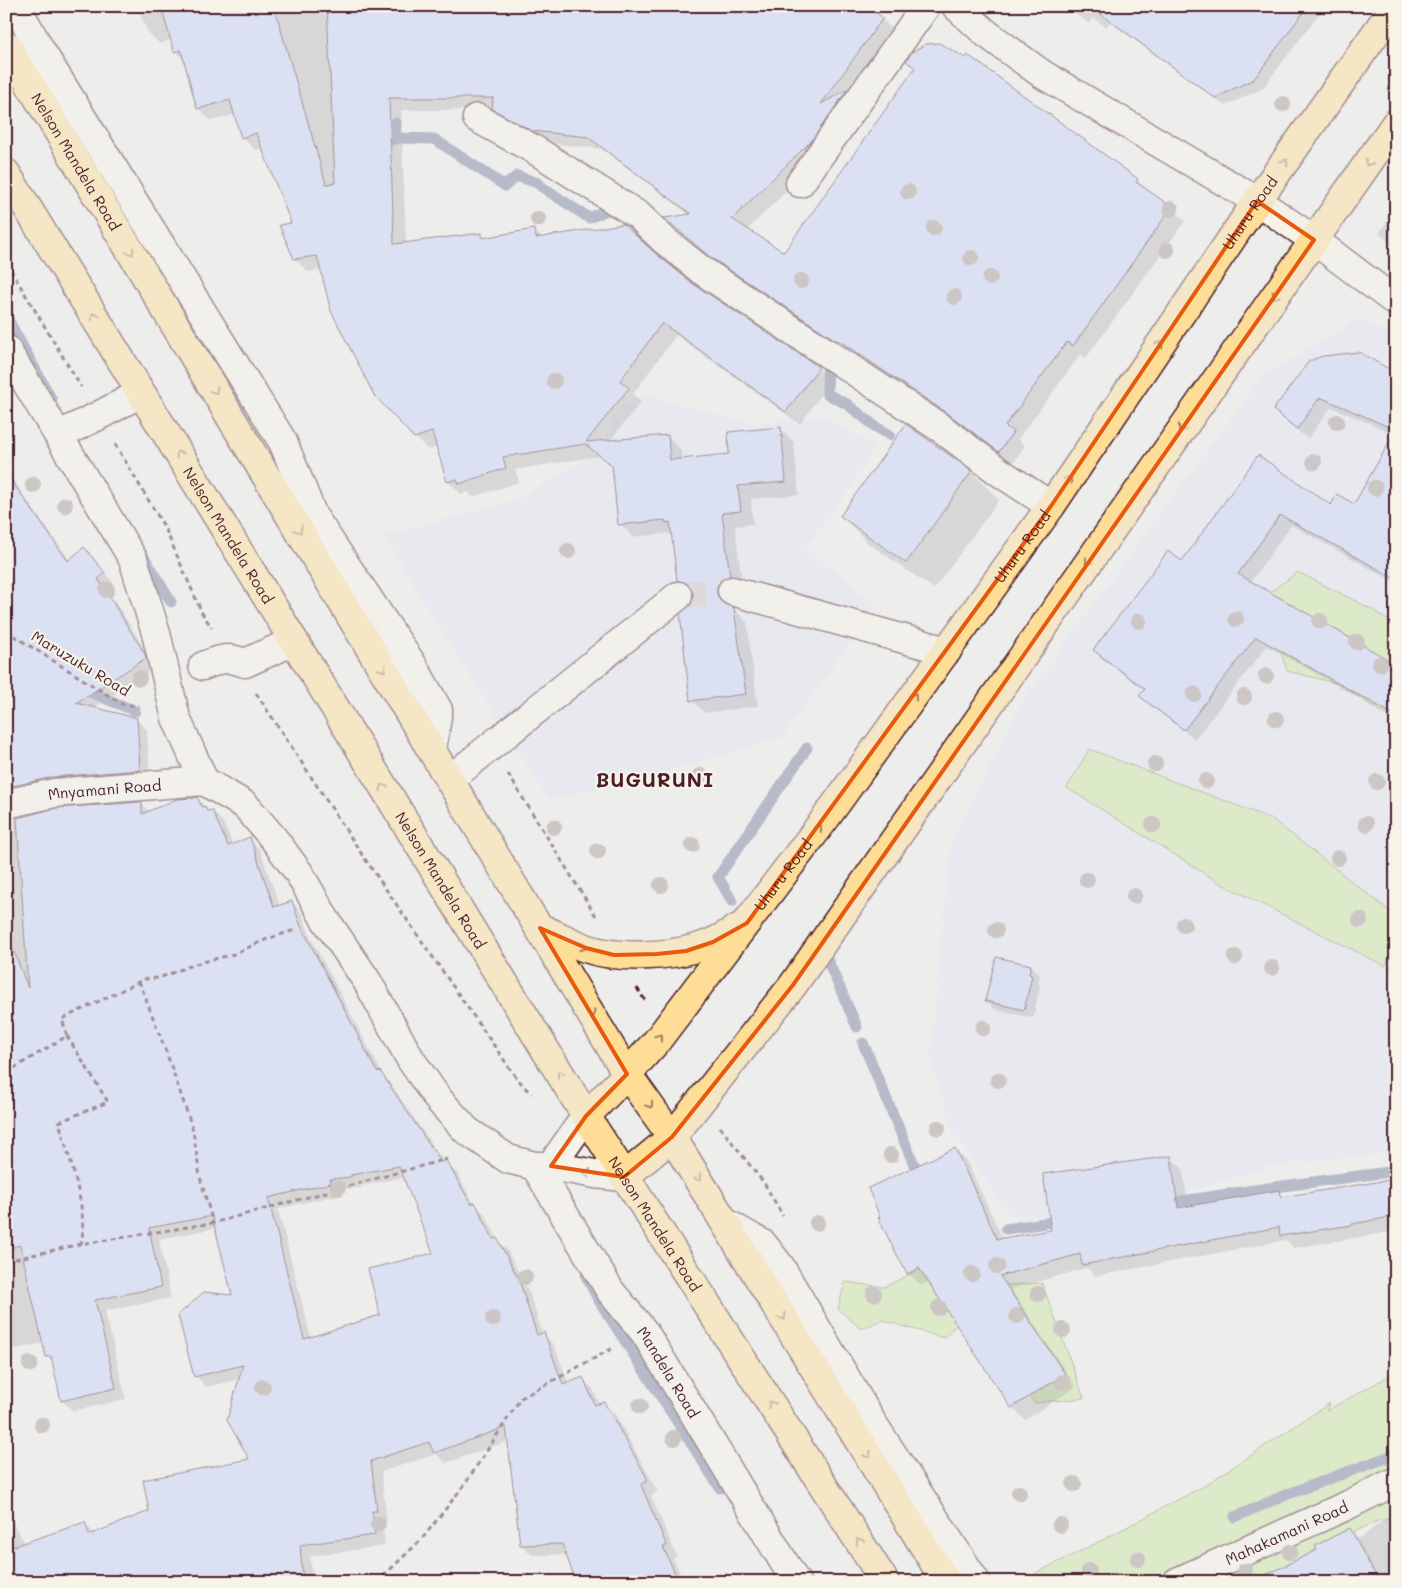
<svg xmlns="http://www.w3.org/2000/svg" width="1402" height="1588" viewBox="0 0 1402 1588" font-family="Mali,sans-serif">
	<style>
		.built { fill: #e1e5f0 }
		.green { fill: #c9e79e; stroke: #8a8364 }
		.shadow { fill: #0003; fill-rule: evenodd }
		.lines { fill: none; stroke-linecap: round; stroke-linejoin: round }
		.stream { stroke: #757e9e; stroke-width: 11 }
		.building { fill: #c6d3fa; stroke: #4a1f2b; fill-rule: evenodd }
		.minor-tunnel { stroke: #ccc4c5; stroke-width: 28; stroke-dasharray: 28 14; stroke-linecap: butt }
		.minor-casing { stroke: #4a1f2b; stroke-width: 31 }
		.major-casing { stroke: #4a1f2b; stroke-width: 31 }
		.path { stroke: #4a1f2b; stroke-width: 3; stroke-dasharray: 5 4; stroke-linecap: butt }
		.minor { stroke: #f7f3e8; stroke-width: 28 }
		.major { stroke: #fedd96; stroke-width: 28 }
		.tree { fill: #a59792 }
		.oneway { stroke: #a47e60 }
		.oneway2 { stroke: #a0898a }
		.marked { fill: none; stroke: #e8590c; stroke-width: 4; stroke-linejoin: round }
		.labels { text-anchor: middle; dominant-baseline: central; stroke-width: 4.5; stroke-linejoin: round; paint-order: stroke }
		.street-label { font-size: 15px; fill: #4a1f2b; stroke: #f7f3e8 }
		.district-label { font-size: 20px; font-weight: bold; letter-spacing: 1px; fill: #4a1f2b; stroke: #f7f3e8 }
	</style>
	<rect width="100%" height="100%" fill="#ededec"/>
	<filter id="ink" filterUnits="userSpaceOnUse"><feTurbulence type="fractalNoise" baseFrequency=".02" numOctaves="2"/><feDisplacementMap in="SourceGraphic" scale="10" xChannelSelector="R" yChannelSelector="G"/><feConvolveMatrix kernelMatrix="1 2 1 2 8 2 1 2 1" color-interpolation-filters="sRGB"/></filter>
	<g filter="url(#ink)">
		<path class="built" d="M1357 319 1396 336V1152L1271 1166 1159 1201 1051 1218 1007 1213 953 1131 930 1056 951 844 1021 704 1106 587 1261 378Z
			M644 395 726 417 759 424 819 415 876 446 841 502 804 547 876 605 783 737 639 780 548 799 415 588 385 535 519 499 602 450 614 417 624 404Z"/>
		<path class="green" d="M1298 572 1373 610 1396 626V723L1340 684 1287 671 1263 597Z
			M1089 749 1272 819 1396 916V951L1392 959 1389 958 1385 966 1220 883 1067 788Z
			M947 1256 1006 1285 1042 1283 1084 1398 1034 1403 970 1310 944 1338 882 1320 861 1329 838 1309 845 1282 884 1287Z
			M1396 1372V1518L1378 1521 1315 1549 1288 1582H1035L1036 1573 1093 1545 1204 1486 1330 1403 1326 1411Z"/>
		<path class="shadow" d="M137 6H864L882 19 895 32 824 154 747 230 784 254 969 56 1137 180 1149 192 1172 208 1185 221 1086 358 1081 354 1018 439 1025 446 1012 464 965 429 852 352 851 353 725 270 666 219 690 215 602 149 546 143 507 121 496 110H401L406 243 481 234 485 238 534 230 542 238 692 284 818 368 831 381 800 424 676 335 633 394 641 402 610 441 668 436 681 450 682 460 730 455 781 429 794 442 799 495 751 499 753 524 735 526 743 589 729 601V607L734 609 747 622 758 706 705 713 692 700 695 594 691 593 678 580 672 533 633 537 620 524 614 468 599 456 515 470 519 482 473 497 468 492 461 494 448 481 438 447 428 450 415 437 322 270 308 272 295 259 293 224 263 148 255 150 242 137 236 114 211 121 198 108 185 61 175 51 172 39 160 44 147 31Z
			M1063 6H1325L1263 88 1225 106 1110 22 1106 27 1093 18 1090 24Z
			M1396 208V250L1379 233Z
			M1310 362 1396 377V583L1291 525 1250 583 1396 665V719L1267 646 1195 739 1151 706 1141 696 1145 690 1105 661 1094 650 1182 563 1259 456 1331 506 1355 505 1395 434 1331 407 1308 439 1285 421 1275 410Z
			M907 426 972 472 999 500 934 589 869 544 842 516Z
			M6 456 11 462 6 465Z
			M6 470 70 561 94 560 115 585 108 590 155 666 156 668 94 708 136 719 147 730 150 781 6 803Z
			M197 799 209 812 212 811 223 822 233 845 249 839 260 850 280 906 292 902 302 913 310 936 383 1075 390 1083 444 1162H446L457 1173 474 1204 485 1214 499 1242 507 1250 529 1292 543 1334 554 1345 569 1384 582 1378 593 1389 600 1405 604 1404 615 1414 657 1490V1492L651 1496 677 1557 673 1558 684 1582H580L568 1555H532L521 1545 509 1441 446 1463 436 1454 381 1472 387 1521 382 1522 385 1546 310 1556 313 1582H6V1512L25 1543 85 1524 95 1534 151 1512 251 1460 240 1379 206 1387 196 1376 233 1297 216 1228 159 1239 171 1298 105 1311 126 1399 73 1411 62 1400 54 1364 47 1357 44 1343 6 1351V820L57 810 141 803 150 812ZM405 1177 435 1254 382 1316 311 1338 278 1209 341 1194 340 1189 362 1188 361 1186Z
			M1396 957V974L1390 968Z
			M997 958 1031 966 1040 975 1038 983 1040 986 1033 1018 996 1010 987 1001Z
			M955 1150 967 1162 1003 1239 1052 1231 1170 1157 1183 1169 1188 1207 1279 1191 1285 1197 1396 1180V1231L1294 1248 1286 1240 1096 1276 1087 1268 1011 1289 1076 1387 1025 1420 1012 1407 929 1282 921 1285 908 1273Z
			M1396 1511V1582H1254L1319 1550 1350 1530 1359 1539Z"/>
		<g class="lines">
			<path class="stream" d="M6 27 16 44
				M396 123 394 140 397 138 434 139 505 186 517 176 538 183 542 187 589 218 607 210 620 213
				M637 221 640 239 663 254
				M6 316 52 400
				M828 354 827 394 847 404 876 427 890 435
				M143 555 171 602
				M80 685 85 690 135 711
				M732 901 718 877 807 748
				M828 961 857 1027
				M863 1043 916 1169
				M1162 1204 1268 1188 1396 1171
				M1006 1229 1065 1220
				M586 1276 598 1299 720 1488
				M1235 1517 1283 1496 1396 1454
				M778 1581V1582"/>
		</g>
		<path class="building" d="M161 6H274L326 184 335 183 327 6H867L883 18 821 104 848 89 811 141 732 219 784 252 915 68 906 61 912 52 926 44 939 43 966 58 968 55 1138 179 1136 182 1172 207 1073 346 1067 342 1005 426 1013 432 999 452 951 416 838 340 837 341 710 257 664 218 691 214 588 137 532 131 492 109 493 98H389L394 244 482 233V238L534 229 536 238 623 224 654 252 692 283 819 367 786 412 662 323 620 381 629 388 586 442 668 435 670 460 729 454 728 432 781 427 786 482 738 486 741 511 722 513 730 576 721 580 717 587V594L721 602 734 608 746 694 690 701 680 614 692 602 693 594 690 586 684 582 677 581 670 522 666 523 665 520 618 525 612 465 585 444 503 457 506 468 459 484 457 479 447 482 432 432 414 438 374 395 331 311 317 256 294 259 279 225 291 223 256 133 241 138 230 100 197 109 181 50 174 52Z
			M1090 6H1308L1254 79 1215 98Z
			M1359 352 1396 373V430L1320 397 1297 429 1273 410 1309 361 1323 356Z
			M906 424 972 471 906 563 840 516Z
			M1396 430V579L1280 515 1238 574 1396 664V716L1256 637 1184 730 1139 696 1145 689 1093 650 1168 551 1182 561 1258 455 1331 505 1337 494 1354 504Z
			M6 473 68 561 84 547 105 573 98 579 145 654 146 658 76 703 137 718 140 770 53 777 13 786 6 766Z
			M197 797 202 807 205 806 207 811 212 810 228 846 250 837 274 907 292 901 300 924 377 1072 380 1071 441 1162 446 1160 471 1204 475 1202 493 1239 497 1238 519 1280 537 1335 544 1332 563 1385 583 1377 595 1405 604 1402 647 1478V1481L641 1485 667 1546 663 1547 679 1582H576L562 1544 520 1545 506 1427 434 1453 429 1442 371 1461 377 1511H372L375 1535 300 1545 303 1582H6V1549L85 1522 89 1535 149 1511 143 1480 249 1459 227 1420 243 1365 194 1377 178 1315 204 1292 232 1295 212 1216 149 1228 161 1287 95 1300 116 1388 61 1401 51 1356 46 1357 20 1245 6 1249V939L9 938 28 988 17 818 56 808 142 802V814L177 799 191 798 192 799ZM399 1166 433 1253 368 1269 380 1315 304 1339 268 1198 331 1183 330 1179 351 1177V1175Z
			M996 957 1031 965 1029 974 1032 976 1024 1010 985 1001Z
			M955 1148 997 1239 1051 1230 1043 1174 1171 1156 1178 1208 1280 1190 1281 1197 1396 1179V1216L1352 1224V1225L1280 1236 1279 1227 1082 1265 1080 1254 1000 1276 1065 1374 1011 1408 919 1268 907 1274 878 1218 880 1217 868 1188Z
			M1350 1528 1379 1582H1251L1317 1550 1315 1546Z"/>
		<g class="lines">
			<path class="minor-tunnel" d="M678 596 732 591"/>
			<g class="minor-casing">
				<g id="minor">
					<path d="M16 6 41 51 147 223 283 442 313 516 412 664 438 710 432 750"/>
					<path d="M956 6 987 34 1042 74 1257 201 1314 240 1396 302"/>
					<path d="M477 118 535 150 638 215 664 240 701 270 942 429 998 471 1051 506"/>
					<path d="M800 183 926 6"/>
					<path d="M6 349 133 559 156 633 176 718 204 781 245 805 274 839 299 873 325 919 367 981 411 1060 438 1099 466 1130 508 1159 535 1166H551L595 1174 624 1177"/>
					<path d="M59 435 98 416 141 393"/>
					<path d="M732 591 947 651"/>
					<path d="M203 666C221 659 226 656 245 663L294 641"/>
					<path d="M450 779 678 596"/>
					<path id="s1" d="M6 804 54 793 204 781"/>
					<path id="s2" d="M535 1166 611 1292 645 1333 796 1582"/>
					<path d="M551 1166 586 1116"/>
					<path d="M726 1223 763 1244 780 1266 873 1424 976 1582"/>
					<path id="s3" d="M1177 1582 1348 1505 1396 1481"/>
				</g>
			</g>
			<g class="major-casing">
				<g id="major">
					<path id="s4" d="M6 45 627 1074 672 1137 946 1582"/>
					<path id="s5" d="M6 173 586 1116 885 1582"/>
					<path d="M540 928C555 934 570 942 585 948 619 960 680 957 713 942 722 938 731 932 740 927"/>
					<path id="s6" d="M586 1116 627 1074 656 1042 825 819 1051 506 1257 201 1395 6"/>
					<path d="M624 1177 672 1137 793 985 1396 123"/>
				</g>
			</g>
			<path class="path" d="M6 262 81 387
				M115 444 165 528 202 613 212 628
				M6 631 122 704 139 706
				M256 693 363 856 515 1076 531 1094
				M508 774 596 916
				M139 981 167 1054 193 1130 200 1177 213 1223
				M637 988 646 1002
				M67 1036 108 1102 59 1122C68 1155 89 1211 81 1244
				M6 1073 67 1036 62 1019 145 979 159 978 195 964 234 954 267 939 295 930
				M720 1127 764 1183 783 1216
				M6 1261 81 1244 213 1223 447 1159
				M377 1582 422 1539 465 1484 521 1398 615 1347"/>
			<use href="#minor" class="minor"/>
			<use href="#major" class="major"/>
		</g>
		<g class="tree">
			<circle cx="1283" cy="104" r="8"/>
			<circle cx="908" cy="192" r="8"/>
			<circle cx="1171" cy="209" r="8"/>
			<circle cx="538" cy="219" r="8"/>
			<circle cx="934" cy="228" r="8"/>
			<circle cx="1167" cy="250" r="8"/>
			<circle cx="971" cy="258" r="8"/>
			<circle cx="990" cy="278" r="8"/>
			<circle cx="801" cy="281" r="8"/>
			<circle cx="954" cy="297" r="8"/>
			<circle cx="554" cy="381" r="8"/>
			<circle cx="1337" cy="422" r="8"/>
			<circle cx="1314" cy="462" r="8"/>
			<circle cx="33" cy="485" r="8"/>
			<circle cx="1375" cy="488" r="8"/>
			<circle cx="65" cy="505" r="8"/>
			<circle cx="568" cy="551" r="8"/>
			<circle cx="107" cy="590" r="8"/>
			<circle cx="1236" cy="619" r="8"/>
			<circle cx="1139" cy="621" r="8"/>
			<circle cx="1320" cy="621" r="8"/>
			<circle cx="1357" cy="642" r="8"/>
			<circle cx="1380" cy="664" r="8"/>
			<circle cx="1266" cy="676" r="8"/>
			<circle cx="139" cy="678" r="8"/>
			<circle cx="1194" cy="694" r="8"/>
			<circle cx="1244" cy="697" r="8"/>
			<circle cx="1276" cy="719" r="8"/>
			<circle cx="1155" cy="764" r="8"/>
			<circle cx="700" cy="776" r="8"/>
			<circle cx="1206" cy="781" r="8"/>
			<circle cx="1377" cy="782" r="8"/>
			<circle cx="1366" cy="824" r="8"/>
			<circle cx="1153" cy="825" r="8"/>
			<circle cx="554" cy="827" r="8"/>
			<circle cx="692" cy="845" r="8"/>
			<circle cx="598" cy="851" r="8"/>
			<circle cx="1338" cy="858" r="8"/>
			<circle cx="1087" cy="880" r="8"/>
			<circle cx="661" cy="885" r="8"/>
			<circle cx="1134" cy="896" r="8"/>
			<circle cx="1360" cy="920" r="8"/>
			<circle cx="1184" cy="925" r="8"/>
			<circle cx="996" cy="930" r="8"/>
			<circle cx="1235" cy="957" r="8"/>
			<circle cx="1272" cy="968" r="8"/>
			<circle cx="983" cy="1028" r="8"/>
			<circle cx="998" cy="1080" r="8"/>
			<circle cx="938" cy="1128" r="8"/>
			<circle cx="891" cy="1155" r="8"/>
			<circle cx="338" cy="1188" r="8"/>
			<circle cx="817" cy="1223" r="8"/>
			<circle cx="997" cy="1266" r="8"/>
			<circle cx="972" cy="1274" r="8"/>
			<circle cx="525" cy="1277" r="8"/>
			<circle cx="874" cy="1294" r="8"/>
			<circle cx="1038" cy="1294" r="8"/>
			<circle cx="939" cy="1308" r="8"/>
			<circle cx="1017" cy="1316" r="8"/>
			<circle cx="493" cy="1319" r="8"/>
			<circle cx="1063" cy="1330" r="8"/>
			<circle cx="30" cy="1364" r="8"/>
			<circle cx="1063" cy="1382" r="8"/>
			<circle cx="263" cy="1387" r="8"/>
			<circle cx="640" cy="1406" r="8"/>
			<circle cx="42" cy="1425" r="8"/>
			<circle cx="674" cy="1438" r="8"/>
			<circle cx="1074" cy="1484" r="8"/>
			<circle cx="1019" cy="1493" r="8"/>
			<circle cx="378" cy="1524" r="8"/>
			<circle cx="1060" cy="1525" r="8"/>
			<circle cx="1290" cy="1552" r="8"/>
			<circle cx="1138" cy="1559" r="8"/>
			<circle cx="1089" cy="1571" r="8"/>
			<circle cx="1245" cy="1571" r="8"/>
		</g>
		<defs><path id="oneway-chevron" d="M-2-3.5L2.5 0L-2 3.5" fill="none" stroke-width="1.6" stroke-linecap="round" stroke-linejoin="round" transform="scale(1.25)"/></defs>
		<g class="oneway">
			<use href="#oneway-chevron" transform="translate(1285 162) rotate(-55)"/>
			<use href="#oneway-chevron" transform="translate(1368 163) rotate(125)"/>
			<use href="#oneway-chevron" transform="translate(131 252) rotate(59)"/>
			<use href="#oneway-chevron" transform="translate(1275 296) rotate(125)"/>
			<use href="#oneway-chevron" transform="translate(94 316) rotate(-122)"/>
			<use href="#oneway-chevron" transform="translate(1160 344) rotate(-56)"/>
			<use href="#oneway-chevron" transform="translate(215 391) rotate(59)"/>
			<use href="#oneway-chevron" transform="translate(1181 429) rotate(125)"/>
			<use href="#oneway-chevron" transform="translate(179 454) rotate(-122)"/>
			<use href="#oneway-chevron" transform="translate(1069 479) rotate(-56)"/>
			<use href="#oneway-chevron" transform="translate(299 530) rotate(59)"/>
			<use href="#oneway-chevron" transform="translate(1088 562) rotate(125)"/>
			<use href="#oneway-chevron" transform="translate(383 669) rotate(59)"/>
			<use href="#oneway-chevron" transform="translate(914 696) rotate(-54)"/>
			<use href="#oneway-chevron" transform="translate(383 787) rotate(-122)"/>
			<use href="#oneway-chevron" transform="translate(819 828) rotate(-53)"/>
			<use href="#oneway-chevron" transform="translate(584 947) rotate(20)"/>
			<use href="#oneway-chevron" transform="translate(592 1014) rotate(59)"/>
			<use href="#oneway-chevron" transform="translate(659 1037) rotate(-53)"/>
			<use href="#oneway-chevron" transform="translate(560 1074) rotate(-122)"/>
			<use href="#oneway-chevron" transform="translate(650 1105) rotate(55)"/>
			<use href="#oneway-chevron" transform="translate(698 1178) rotate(58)"/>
			<use href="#oneway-chevron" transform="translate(783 1317) rotate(58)"/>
			<use href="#oneway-chevron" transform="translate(771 1404) rotate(-123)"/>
			<use href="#oneway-chevron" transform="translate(868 1455) rotate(58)"/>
			<use href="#oneway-chevron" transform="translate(859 1541) rotate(-123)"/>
		</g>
		<use class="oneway2" href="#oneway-chevron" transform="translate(587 1173) rotate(-169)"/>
	</g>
	<path d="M0 0H1402V1588H0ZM1257 201 1314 240 793 985 672 1137 624 1177 551 1166 586 1116 627 1074 540 928 586 948 614 955 657 954 686 951 713 942 747 923 1051 506Z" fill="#ededec" fill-opacity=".55" fill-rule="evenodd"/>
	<path class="marked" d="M1257 201 1314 240 793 985 672 1137 624 1177 551 1166 586 1116 627 1074 540 928 586 948 614 955 657 954 686 951 713 942 747 923 1051 506Z"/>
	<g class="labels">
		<g class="street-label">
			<text stroke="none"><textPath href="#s4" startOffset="136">Nelson Mandela Road</textPath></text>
			<text stroke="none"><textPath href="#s6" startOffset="1122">Uhuru Road</textPath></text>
			<text stroke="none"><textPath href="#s5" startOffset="425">Nelson Mandela Road</textPath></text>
			<text stroke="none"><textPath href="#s6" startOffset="718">Uhuru Road</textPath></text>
			<text transform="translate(81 663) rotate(31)">Maruzuku Road</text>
			<text stroke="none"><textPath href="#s1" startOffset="100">Mnyamani Road</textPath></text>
			<text stroke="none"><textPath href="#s6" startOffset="312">Uhuru Road</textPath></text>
			<text stroke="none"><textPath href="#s5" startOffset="830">Nelson Mandela Road</textPath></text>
			<text stroke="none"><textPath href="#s5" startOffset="1235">Nelson Mandela Road</textPath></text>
			<text stroke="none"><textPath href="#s2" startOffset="246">Mandela Road</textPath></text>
			<text stroke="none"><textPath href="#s3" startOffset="120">Mahakamani Road</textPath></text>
		</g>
		<g class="district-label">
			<text x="655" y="779">BUGURUNI</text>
		</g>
	</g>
	<rect width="1402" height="1588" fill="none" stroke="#f7f3e8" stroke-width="25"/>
	<rect x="12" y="12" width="1377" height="1563" fill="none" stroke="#4a1f2b" stroke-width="2" filter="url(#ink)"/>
</svg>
